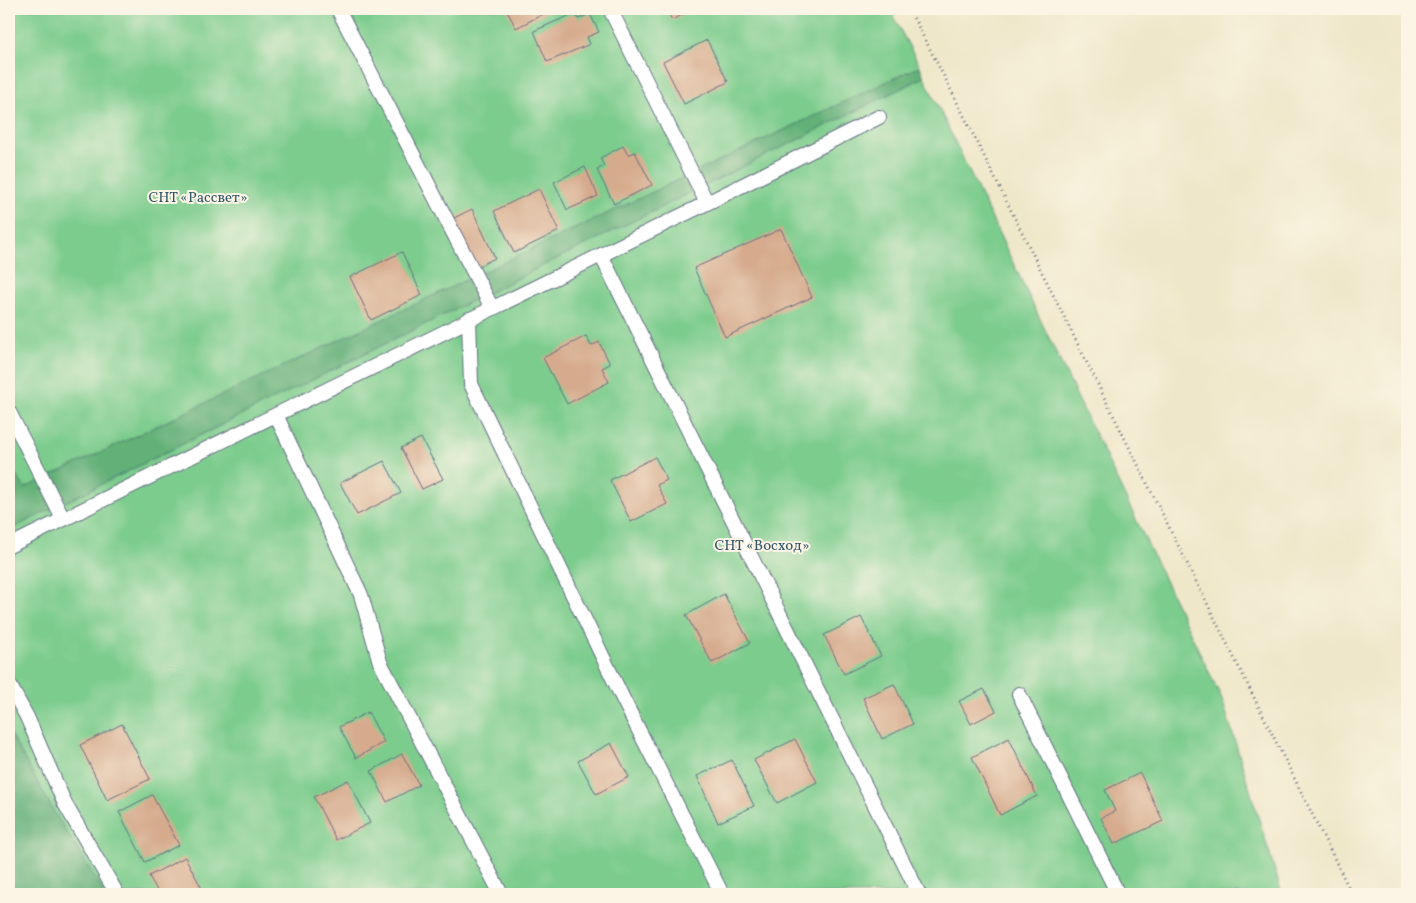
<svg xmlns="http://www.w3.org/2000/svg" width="1416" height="903" viewBox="0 0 1416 903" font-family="Vollkorn,serif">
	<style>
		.green { fill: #7bcc8d; stroke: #4b7e76 }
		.forest { fill: #64b078; stroke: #40706b }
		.building { fill: #d6ab8d }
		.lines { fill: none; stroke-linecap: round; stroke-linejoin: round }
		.service-casing { stroke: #656f83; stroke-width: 16 }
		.path { stroke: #656f83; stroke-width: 3; stroke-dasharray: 1 4; stroke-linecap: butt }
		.service { stroke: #fff; stroke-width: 14 }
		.labels { text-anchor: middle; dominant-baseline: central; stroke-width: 4; stroke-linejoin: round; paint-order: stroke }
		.park-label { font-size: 15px; fill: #33566a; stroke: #fcf5e5 }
	</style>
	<rect width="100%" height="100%" fill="#fcf5e5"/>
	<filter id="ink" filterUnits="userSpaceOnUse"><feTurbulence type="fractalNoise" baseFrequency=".02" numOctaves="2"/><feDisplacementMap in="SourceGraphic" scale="10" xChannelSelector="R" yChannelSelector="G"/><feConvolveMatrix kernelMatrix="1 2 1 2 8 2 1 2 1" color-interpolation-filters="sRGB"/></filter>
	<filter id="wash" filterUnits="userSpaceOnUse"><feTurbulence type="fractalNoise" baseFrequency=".0096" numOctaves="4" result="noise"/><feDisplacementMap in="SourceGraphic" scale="20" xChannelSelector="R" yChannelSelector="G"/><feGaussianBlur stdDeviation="1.12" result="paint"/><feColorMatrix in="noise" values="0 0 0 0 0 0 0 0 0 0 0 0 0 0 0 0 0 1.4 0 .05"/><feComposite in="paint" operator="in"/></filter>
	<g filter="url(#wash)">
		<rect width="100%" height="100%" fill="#efe7c9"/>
		<path class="green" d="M9 9H889L920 66 25 489 9 465Z
			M924 77 1222 699 1282 894H105L53 810 9 732V530Z"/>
		<path class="forest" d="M920 66 924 77 9 530V465L25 488Z
			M9 732 53 810 105 894H9Z"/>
		<g id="blocks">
			<path class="building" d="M506 9H553L516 28Z
				M666 9H694L672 20Z
				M575 13 578 19 590 14 599 32 587 37 590 44 547 62 534 31Z
				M707 40 728 82 684 104 663 62Z
				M623 146 628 155 635 152 652 185 614 204 597 170 604 166 600 158Z
				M585 167 598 196 567 210 554 182Z
				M539 189 559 231 514 253 494 211Z
				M472 209 495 258 467 272 444 223Z
				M781 229 812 297 725 337 694 268Z
				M402 252 422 295 371 320 350 277Z
				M586 336 591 346 599 342 610 364 602 368 609 382 567 404 543 358Z
				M421 438 443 479 422 489 401 448Z
				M655 457 667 480 657 485 667 504 631 522 610 480Z
				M384 461 401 493 357 515 340 483Z
				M724 594 750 643 712 663 686 615Z
				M861 617 881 656 844 674 824 635Z
				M894 684 913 724 882 739 863 698Z
				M984 689 996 711 971 724 959 701Z
				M368 712 384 742 356 758 339 727Z
				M122 724 150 779 107 800 80 745Z
				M1009 738 1037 796 1000 815 972 757Z
				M795 739 817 782 777 803 754 760Z
				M611 743 629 777 596 794 578 761Z
				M402 754 419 785 387 802 371 771Z
				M732 760 754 806 718 823 697 776Z
				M1140 773 1163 821 1114 844 1101 818 1115 811 1105 790Z
				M348 780 370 823 336 840 314 797Z
				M152 795 179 845 145 862 119 812Z
				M185 857 205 894H159L149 876Z"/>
		</g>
	</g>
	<g filter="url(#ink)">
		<use href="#blocks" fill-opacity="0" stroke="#656f83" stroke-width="1"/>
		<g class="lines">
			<g class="service-casing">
				<path id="service" d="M338 9 492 308
					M610 9 707 203
					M601 255 919 894
					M469 319 471 384 624 701 722 894
					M9 412 63 519
					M276 415 361 595 380 662 501 894
					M9 546 707 203 879 117
					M9 684 27 717 65 804 117 894
					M1019 694 1118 894"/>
			</g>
			<path class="path" d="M909 9 948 84 1352 894"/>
			<use href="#service" class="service"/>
		</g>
	</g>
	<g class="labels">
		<g class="park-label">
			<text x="198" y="198">СНТ «Рассвет»</text>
			<text x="762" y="546">СНТ «Восход»</text>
		</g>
	</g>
	<rect width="1416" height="903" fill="none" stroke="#fcf5e5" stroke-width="30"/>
</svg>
